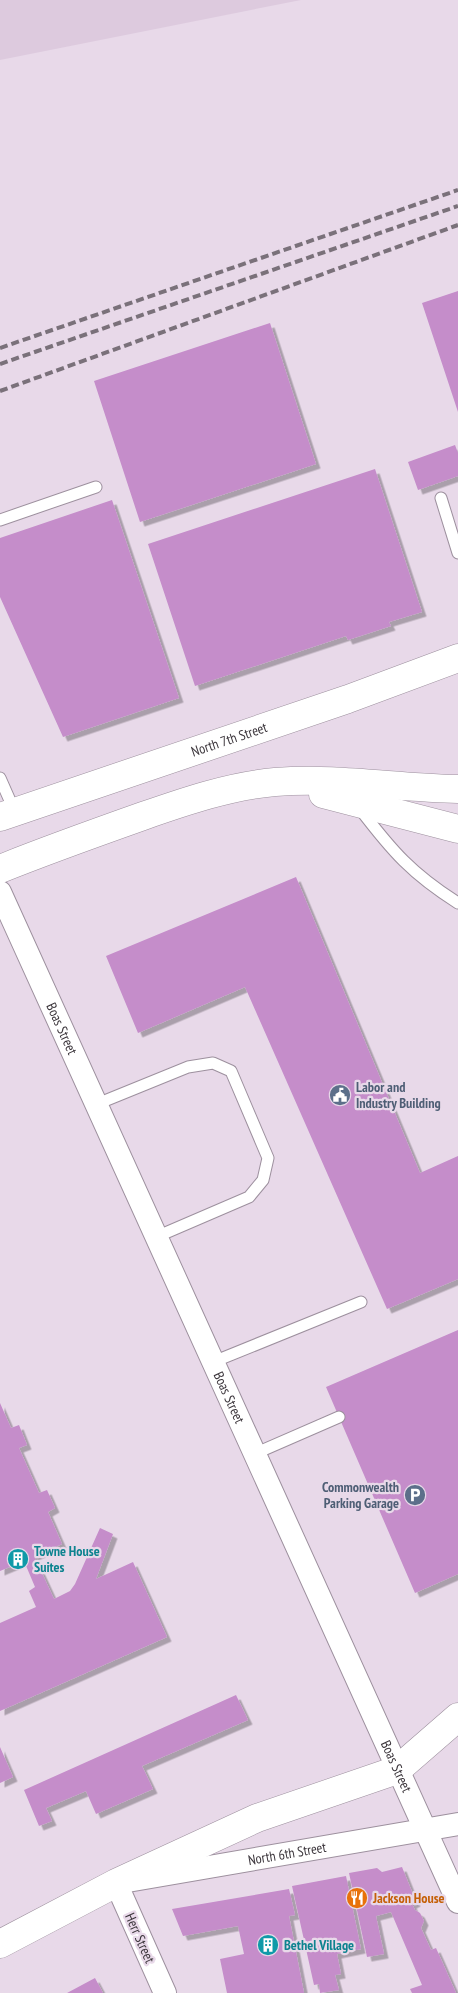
<svg xmlns="http://www.w3.org/2000/svg" width="458" height="1993" viewBox="0 0 458 1993" font-family="'PT Sans Narrow',sans-serif">
	<style>
		.built { fill: #ddcade }
		.building { fill: #c58dca; filter: url(#shadow) }
		.lines { fill: none; stroke-linecap: round; stroke-linejoin: round }
		.service-casing { stroke: #9d909e; stroke-width: 13 }
		.minor-casing { stroke: #9d909e; stroke-width: 24 }
		.secondary-casing { stroke: #9d909e; stroke-width: 29 }
		.primary-casing { stroke: #9d909e; stroke-width: 29 }
		.service { stroke: #fff; stroke-width: 11 }
		.minor { stroke: #fff; stroke-width: 22 }
		.secondary { stroke: #fff; stroke-width: 28 }
		.primary { stroke: #fff; stroke-width: 28 }
		.rail { stroke: #7a717a; stroke-width: 4; stroke-dasharray: 8 4; stroke-linecap: butt }
		.labels { text-anchor: middle; dominant-baseline: central; stroke-width: 4.5; stroke-linejoin: round; paint-order: stroke }
		.street-label { font-size: 14px; fill: #3b353b; stroke: #e8d9e9 }
		.service-label { font-size: 14px; font-weight: bold; fill: #4e5e75; stroke: #e8d9e9; text-anchor: start }
		.culture-label { font-size: 14px; font-weight: bold; fill: #0d838f; stroke: #e8d9e9; text-anchor: start }
		.food-label { font-size: 14px; font-weight: bold; fill: #c56008; stroke: #e8d9e9; text-anchor: start }
	</style>
	<defs>
		<filter id="shadow"><feDropShadow dx="4.5" dy="4.5" stdDeviation="0" flood-color="#0004"/></filter>
	</defs>
	<rect width="100%" height="100%" fill="#e8d9e9"/>
	<path class="built" d="M0 0H301L0 60Z"/>
	<path class="building" d="M458 291V412L422 303Z
		M270 323 316 464 140 522 94 381Z
		M455 445 458 453V476L418 490 408 462Z
		M375 469 422 612 389 622 391 626 348 640 346 636 195 686 148 544Z
		M112 500 179 698 63 737 0 597V538Z
		M296 877 420 1173 458 1156V1279L387 1309 245 987 138 1033 106 956Z
		M458 1330V1574L415 1593 326 1387Z
		M0 1403 11 1428 19 1425 27 1445 19 1448 39 1493 47 1490 55 1508 48 1512 62 1544 34 1556 54 1599 70 1591 75 1584 100 1528 113 1534 96 1579 133 1562 167 1637 0 1711V1623L36 1607 29 1591 35 1587 24 1561 0 1571Z
		M236 1695 248 1720 142 1766 153 1789 96 1814 86 1791 46 1808 52 1821 39 1826 24 1790Z
		M0 1747 13 1777 0 1783Z
		M402 1867 416 1902 412 1904 415 1910 420 1913 424 1921 421 1928 431 1950 436 1948 456 1993H412L410 1989 422 1985 391 1912 376 1916 384 1954 367 1957 349 1873 377 1868 382 1872Z
		M346 1876 361 1949 337 1954 341 1974 335 1975 339 1990 320 1993 319 1984 314 1985 292 1886Z
		M289 1889 295 1915 289 1916 304 1993H227L220 1959 244 1954 238 1926 183 1936 172 1909Z
		M95 1978 103 1993H67Z"/>
	<g class="lines">
		<g class="service-casing">
			<path id="service" d="M441 498 458 553
				M0 520 96 487
				M0 778 15 812
				M360 809C392 851 412 874 458 903
				M97 1104 188 1067 213 1063 231 1071 268 1158 263 1180 249 1197 156 1237
				M213 1362 361 1302
				M254 1454 339 1417"/>
		</g>
		<g class="minor-casing">
			<g id="minor">
				<path id="s1" d="M0 892 458 1902"/>
				<path id="s2" d="M165 1993 116 1883 458 1824"/>
			</g>
		</g>
		<g class="secondary-casing">
			<path id="secondary" d="M0 1944 116 1883 257 1818 397 1770 458 1717"/>
		</g>
		<g class="primary-casing">
			<g id="primary">
				<path d="M323 794 458 829"/>
				<path id="s3" d="M0 817 348 699 458 658"/>
				<path d="M0 869C47 850 95 833 143 816 186 801 230 786 275 782 336 777 397 788 458 789"/>
			</g>
		</g>
		<use href="#service" class="service"/>
		<use href="#minor" class="minor"/>
		<use href="#secondary" class="secondary"/>
		<use href="#primary" class="primary"/>
		<path class="rail" d="M0 348 458 190
			M0 364 458 206
			M0 391 458 225"/>
	</g>
	<defs>
		<g id="civic-disc" transform="scale(1.125)"><circle r="9.5" fill="#5c6f8a" stroke="#e8d9e9"/><path d="M-.6-6.5H3V-4.5H.6V-3L4-1V1h2V6H-6V1h2V-1L-.6-3ZM-1.2 2.5V6h2.4V2.5Z" fill="#fff"/></g>
		<g id="parking-disc" transform="scale(1.125)"><circle r="9.5" fill="#5c6f8a" stroke="#e8d9e9"/><path d="M-3.5-5.5H1a3.5 3.5 0 0 1 0 7H-1V5.5H-3.5ZM-1-3.4V-.6H.8a1.4 1.4 0 0 0 0-2.8Z" fill="#fff"/></g>
		<g id="building-disc" transform="scale(1.125)"><circle r="9.5" fill="#0f9aa8" stroke="#e8d9e9"/><path d="M-4-6H4V6H1V3H-1V6H-4ZM-2.5-4.3h1.7v1.8h-1.7ZM.8-4.3h1.7v1.8H.8ZM-2.5-1h1.7V.8h-1.7ZM.8-1h1.7V.8H.8Z" fill="#fff"/></g>
		<g id="restaurant-disc" transform="scale(1.125)"><circle r="9.5" fill="#e8710a" stroke="#e8d9e9"/><path d="M-5-6h1v4h1v-4h1v4h1v-4h1v5L-1.5 .5V6h-2V.5L-5-1ZM5-6V6H3V1.5H1.5Q1.5-4 5-6Z" fill="#fff"/></g>
	</defs>
	<g fill-rule="evenodd">
		<use href="#civic-disc" x="340" y="1095"/>
		<use href="#parking-disc" x="415" y="1495"/>
		<use href="#building-disc" x="18" y="1559"/>
		<use href="#restaurant-disc" x="357" y="1898"/>
		<use href="#building-disc" x="268" y="1945"/>
	</g>
	<g class="labels">
		<g class="street-label">
			<text stroke="none"><textPath href="#s3" startOffset="242">North 7th Street</textPath></text>
			<text stroke="none"><textPath href="#s1" startOffset="150">Boas Street</textPath></text>
			<text stroke="none"><textPath href="#s1" startOffset="555">Boas Street</textPath></text>
			<text stroke="none"><textPath href="#s1" startOffset="960">Boas Street</textPath></text>
			<text stroke="none"><textPath href="#s2" startOffset="294">North 6th Street</textPath></text>
			<text transform="translate(140 1938) rotate(66)">Herr Street</text>
		</g>
		<g class="service-label">
			<text x="356" y="1087">Labor and<tspan x="356" dy="16">Industry Building</tspan></text>
			<text x="399" y="1487" text-anchor="end">Commonwealth<tspan x="399" dy="16">Parking Garage</tspan></text>
		</g>
		<g class="culture-label">
			<text x="34" y="1551">Towne House<tspan x="34" dy="16">Suites</tspan></text>
			<text x="284" y="1945">Bethel Village</text>
		</g>
		<g class="food-label">
			<text x="373" y="1898">Jackson House</text>
		</g>
	</g>
</svg>
